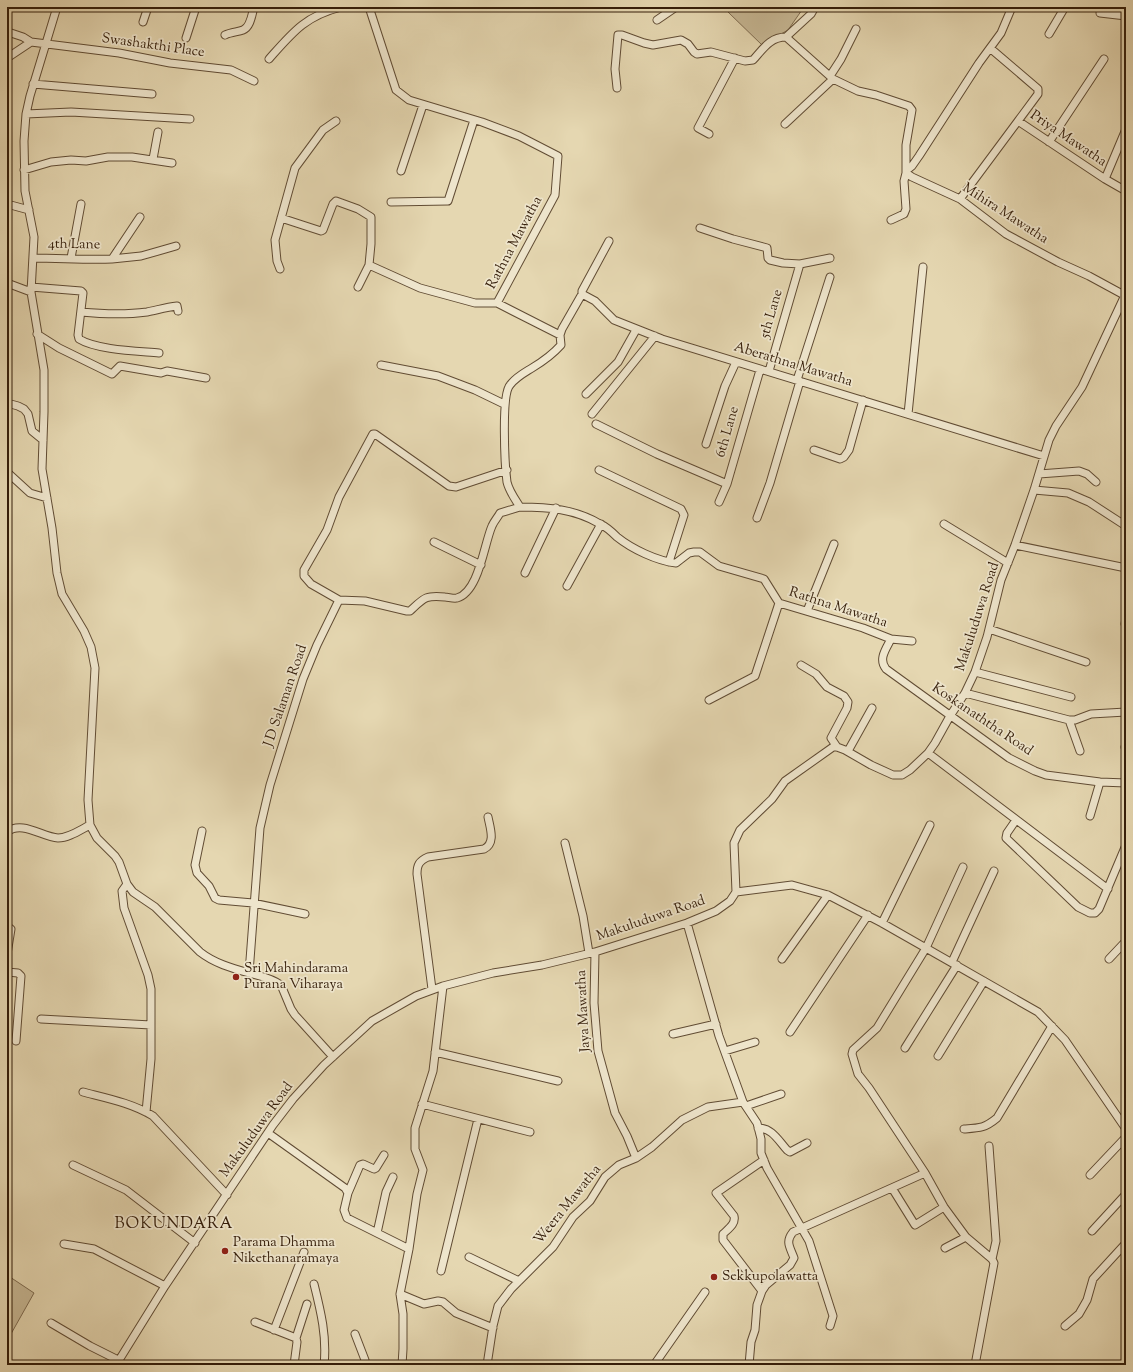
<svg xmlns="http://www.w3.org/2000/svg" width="1133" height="1372" viewBox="0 0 1133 1372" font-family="'Sorts Mill Goudy',serif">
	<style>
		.green { fill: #c7b895; stroke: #7e6b50 }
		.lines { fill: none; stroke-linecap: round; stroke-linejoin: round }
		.minor-casing { stroke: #614c34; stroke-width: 9 }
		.minor { stroke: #eee5cc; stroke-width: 7 }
		.poi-dot { fill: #8f2418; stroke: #eee5cc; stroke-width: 1.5 }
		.labels { text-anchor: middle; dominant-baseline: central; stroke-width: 3.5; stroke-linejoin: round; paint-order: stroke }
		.street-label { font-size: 14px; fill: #351e0a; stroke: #eee5cc }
		.poi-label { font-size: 14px; fill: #351e0a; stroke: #eee5cc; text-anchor: start }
		.quarter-label { font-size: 16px; letter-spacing: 1px; fill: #351e0a; stroke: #eee5cc }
	</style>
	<rect width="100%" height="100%" fill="#e5d7b1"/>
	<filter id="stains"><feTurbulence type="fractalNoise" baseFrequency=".005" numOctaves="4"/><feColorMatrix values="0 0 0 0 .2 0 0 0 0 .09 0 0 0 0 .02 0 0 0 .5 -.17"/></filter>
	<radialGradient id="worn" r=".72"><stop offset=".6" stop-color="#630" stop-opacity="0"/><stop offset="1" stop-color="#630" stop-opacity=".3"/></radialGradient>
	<path class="green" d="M729 7H804L788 30 762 45 728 12Z
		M7 1275 34 1293 7 1341Z"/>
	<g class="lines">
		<g class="minor-casing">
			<path id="minor" d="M57 7 30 96 26 114 24 141 25 191 34 237 31 292 44 370V412L42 469 52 528 57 573 62 594 84 631 91 647 95 668 88 800 90 825 97 838 115 856 119 862 127 884 133 892 155 907 200 952C214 963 231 968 249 973 260 976 272 978 281 985L291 1009 295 1015 333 1057
				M369 7 396 90 409 100 482 122 519 136 558 156 555 195 497 303H475L420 288 369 265
				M1100 13 1126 16
				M657 20 676 7
				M143 22 148 7
				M7 34 11 33 23 37 31 42
				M1049 34 1065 7
				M225 35C231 32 238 32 243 30 251 27 252 13 254 7
				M786 37 811 14 815 7
				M186 38 196 7
				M990 48 1038 89V94L1018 121
				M7 58 31 42 119 53 170 63 231 70 254 81
				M269 59C292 33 305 16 341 7
				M830 76 841 59 856 29
				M33 84 152 94
				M617 88 615 69 618 35H622L644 43 653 45 681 40 688 44 694 52 697 54 711 52 745 61 753 60C763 49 770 37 786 37L833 79 858 91 876 95 909 106 912 110 906 145V173L912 177 960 199 1006 234 1058 262 1089 276 1124 295
				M26 114 71 112 190 119
				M785 124 833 79
				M709 134 698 128 735 58
				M1049 142 1104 59
				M153 159 158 132
				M24 170 51 162 71 160 86 161 108 157H132L172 163
				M907 170 912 166 919 156 979 63 1001 33 1012 7
				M401 171 423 105
				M1105 179 1126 129
				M960 199 1018 121 1105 179 1126 191
				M391 202 448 201 474 120
				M7 204 29 210
				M281 218 321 231 323 230 333 204 336 201 358 209 371 217V244L369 265 358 287
				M891 220 904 214 906 209 904 181 906 173
				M700 228 733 239 767 248 768 258 770 260 783 263 800 264 830 258
				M33 258C60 258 86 260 112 259L140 217
				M71 258 81 204
				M112 259 141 256 176 246
				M280 269 277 261 275 240 295 168 323 130 336 121
				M7 283 31 292
				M31 287 81 291 83 293 78 335 79 339C97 350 137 351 159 353
				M582 294V291L609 241
				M497 303 560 335
				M81 312C102 314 125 315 147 312 157 310 167 307 177 306L178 311
				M37 334 59 348 112 374 120 366 161 373 167 371 206 378
				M381 365 438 376 475 390 504 404
				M769 371 800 264
				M797 380 830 277
				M586 394 618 362 636 330
				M7 403 18 406 24 409 28 414 32 431 43 440
				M592 414 655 336
				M908 414 923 267
				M596 424 657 454 727 484
				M706 444 725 386 736 362
				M814 450 840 459 844 457 849 450 863 400
				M599 470 681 509 684 515 669 562
				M7 472 30 493 47 498
				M1039 474 1079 471 1087 474 1096 482
				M1034 490 1068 493 1089 502 1126 526
				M719 502 727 484 760 370
				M757 518 770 483 800 381
				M944 524 1008 563
				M434 542 481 565
				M1015 545 1126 568
				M525 573 556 508
				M567 586 601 524
				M339 600 311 584 304 576V570L327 530 339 497 373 434H375L449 486 456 487 507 470
				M807 611 834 544
				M1125 624 1126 619
				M989 629 1086 662
				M891 639C886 649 878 659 886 669L1009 758 1035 771 1046 775 1100 782 1126 783
				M912 641 891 639 863 628 779 603 764 579 719 566 700 552H694L689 553 676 563C657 561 632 549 617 537 612 532 607 527 600 524 575 509 548 507 520 507 515 499 509 491 507 482 505 467 501 395 510 385 516 377 524 373 532 368 542 362 553 354 561 345L560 335 562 329 582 294 595 301 614 320 662 339 1044 456
				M801 665 816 674 827 687 844 696 848 702 847 708 831 738 837 747
				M975 672 1071 697
				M965 693 1069 720H1075L1091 714 1126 712
				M709 700 755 676 779 603
				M1069 720 1080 751
				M1125 747 1126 751
				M848 751 872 708
				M928 753 1108 889
				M1090 816 1100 782
				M1016 820 1007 833 1006 838 1078 907 1090 913H1095L1099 909 1126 845
				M202 831 195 865 197 873 209 886 215 898 219 900 253 903 305 914
				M7 832C22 820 42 837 58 838 69 838 80 830 90 825
				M565 843 583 916 589 953
				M963 867 926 948 877 1028 853 1050 852 1054 858 1074 869 1088 925 1173 944 1207 966 1237 992 1259 994 1263 975 1365
				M127 884 122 891 124 908 148 975 151 989V1059L146 1112
				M736 892 792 885 828 895 882 923 1038 1012 1065 1040 1126 1129
				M687 923 719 1036 743 1102 757 1123 761 1139V1153L767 1168 809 1241 833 1316 830 1326
				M882 923 930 825
				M7 926 11 929 7 954
				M595 952 594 1003 598 1051 615 1113 627 1136 636 1158
				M782 959 828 895
				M1109 959 1126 941
				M952 962 994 871
				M7 972 18 973 21 976 16 1041
				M249 973 260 828 270 785 303 679 317 645 339 600 365 601 407 611H410C424 598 425 595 445 597 448 597 454 599 457 598 479 592 484 544 492 526 494 521 498 517 500 513L520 507
				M432 989 417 874C417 865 419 861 428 857L484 849C496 843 490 828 488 817
				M41 1019 151 1025
				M790 1032 868 915
				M673 1034 716 1024
				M905 1048 957 965
				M725 1051 755 1042
				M435 1052 558 1081
				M938 1056 984 981
				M83 1092C106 1098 132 1103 153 1116L227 1195
				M422 1104 530 1132
				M746 1106 781 1094
				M758 1128C772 1128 778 1140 787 1150L790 1152 807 1143
				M964 1129C980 1128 985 1128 997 1118L1052 1026
				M268 1133 345 1188 348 1193 344 1210 347 1218 409 1249
				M989 1146 996 1241 992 1259
				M73 1165 126 1190 195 1243
				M1090 1175 1126 1137
				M892 1188 915 1225 944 1207
				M348 1193 360 1165 363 1164 374 1169 376 1168 384 1155
				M1092 1231 1126 1194
				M377 1233 386 1192 393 1177
				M64 1244 94 1249 165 1286
				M945 1248 966 1237
				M469 1257 519 1281
				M441 1271 478 1119
				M314 1284C321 1312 327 1337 324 1365
				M762 1291 723 1240V1234C728 1229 736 1224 734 1216L716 1193 764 1160
				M400 1294 424 1304 438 1301 443 1302 456 1313 493 1328
				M255 1322 296 1338 297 1342 294 1365
				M51 1323 90 1346 118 1360
				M1065 1326 1079 1314 1087 1300 1093 1279 1126 1243
				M274 1330 304 1252
				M355 1334 365 1360V1365
				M296 1338 307 1304
				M116 1365 165 1286 273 1125 293 1099 324 1065 372 1021 416 996 443 986 493 973 542 965 595 952 687 923 716 911 730 901 736 892 734 843 740 830 772 799 785 781 833 747H837L845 750 871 765 893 775H902L910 770 928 753 935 743 950 716 965 693 975 672 987 637 1001 580 1015 545 1034 490 1049 440 1056 426 1082 387 1126 293
				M402 1365 403 1349V1314L400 1294 409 1249 417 1194 423 1170 415 1149V1128L433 1071 443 986
				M487 1365 493 1326 498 1306 511 1289 553 1247 573 1217 590 1201 605 1177 619 1165 636 1158 652 1147 682 1120 708 1107 743 1102
				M654 1365 705 1292
				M749 1365 751 1342 755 1330 757 1305 762 1291 766 1285 790 1265 794 1258C790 1247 785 1242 793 1232L925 1173"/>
		</g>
		<use href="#minor" class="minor"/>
	</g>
	<g class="poi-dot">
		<circle cx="236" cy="977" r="4"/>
		<circle cx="225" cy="1251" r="4"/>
		<circle cx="714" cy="1277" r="4"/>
	</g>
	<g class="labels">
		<g class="street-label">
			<text transform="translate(153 46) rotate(8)">Swashakthi Place</text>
			<text transform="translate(1068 139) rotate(34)">Priya Mawatha</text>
			<text transform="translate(1005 214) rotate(33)">Mihira Mawatha</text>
			<text transform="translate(515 243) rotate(-62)">Rathna Mawatha</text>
			<text transform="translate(74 245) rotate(1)">4th Lane</text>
			<text transform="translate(772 314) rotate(-74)">5th Lane</text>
			<text transform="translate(793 365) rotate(17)">Aberathna Mawatha</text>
			<text transform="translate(728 432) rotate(-74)">6th Lane</text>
			<text transform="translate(838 608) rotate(18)">Rathna Mawatha</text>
			<text transform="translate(978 617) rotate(-72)">Makuluduwa Road</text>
			<text transform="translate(286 696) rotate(-71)">J D Salaman Road</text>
			<text transform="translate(982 720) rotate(34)">Koskanaththa Road</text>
			<text transform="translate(651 919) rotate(-19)">Makuluduwa Road</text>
			<text transform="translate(584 1011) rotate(-93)">Jaya Mawatha</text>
			<text transform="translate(257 1130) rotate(-54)">Makuluduwa Road</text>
			<text transform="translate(568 1205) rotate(-51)">Weera Mawatha</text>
		</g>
		<g class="poi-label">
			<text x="244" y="969">Sri Mahindarama<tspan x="244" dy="16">Purana Viharaya</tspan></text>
			<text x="233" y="1243">Parama Dhamma<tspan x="233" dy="16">Nikethanaramaya</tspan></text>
			<text x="722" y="1277">Sekkupolawatta</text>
		</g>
		<g class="quarter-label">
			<text x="174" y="1224">BOKUNDARA</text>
		</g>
	</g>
	<rect width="1133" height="1372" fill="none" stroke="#e5d7b1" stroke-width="24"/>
	<rect x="8" y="8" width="1117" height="1356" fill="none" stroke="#351e0a" stroke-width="2"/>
	<rect x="12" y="12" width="1109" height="1348" fill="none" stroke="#351e0a"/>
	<rect width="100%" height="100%" filter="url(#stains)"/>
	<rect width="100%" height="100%" fill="url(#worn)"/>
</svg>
